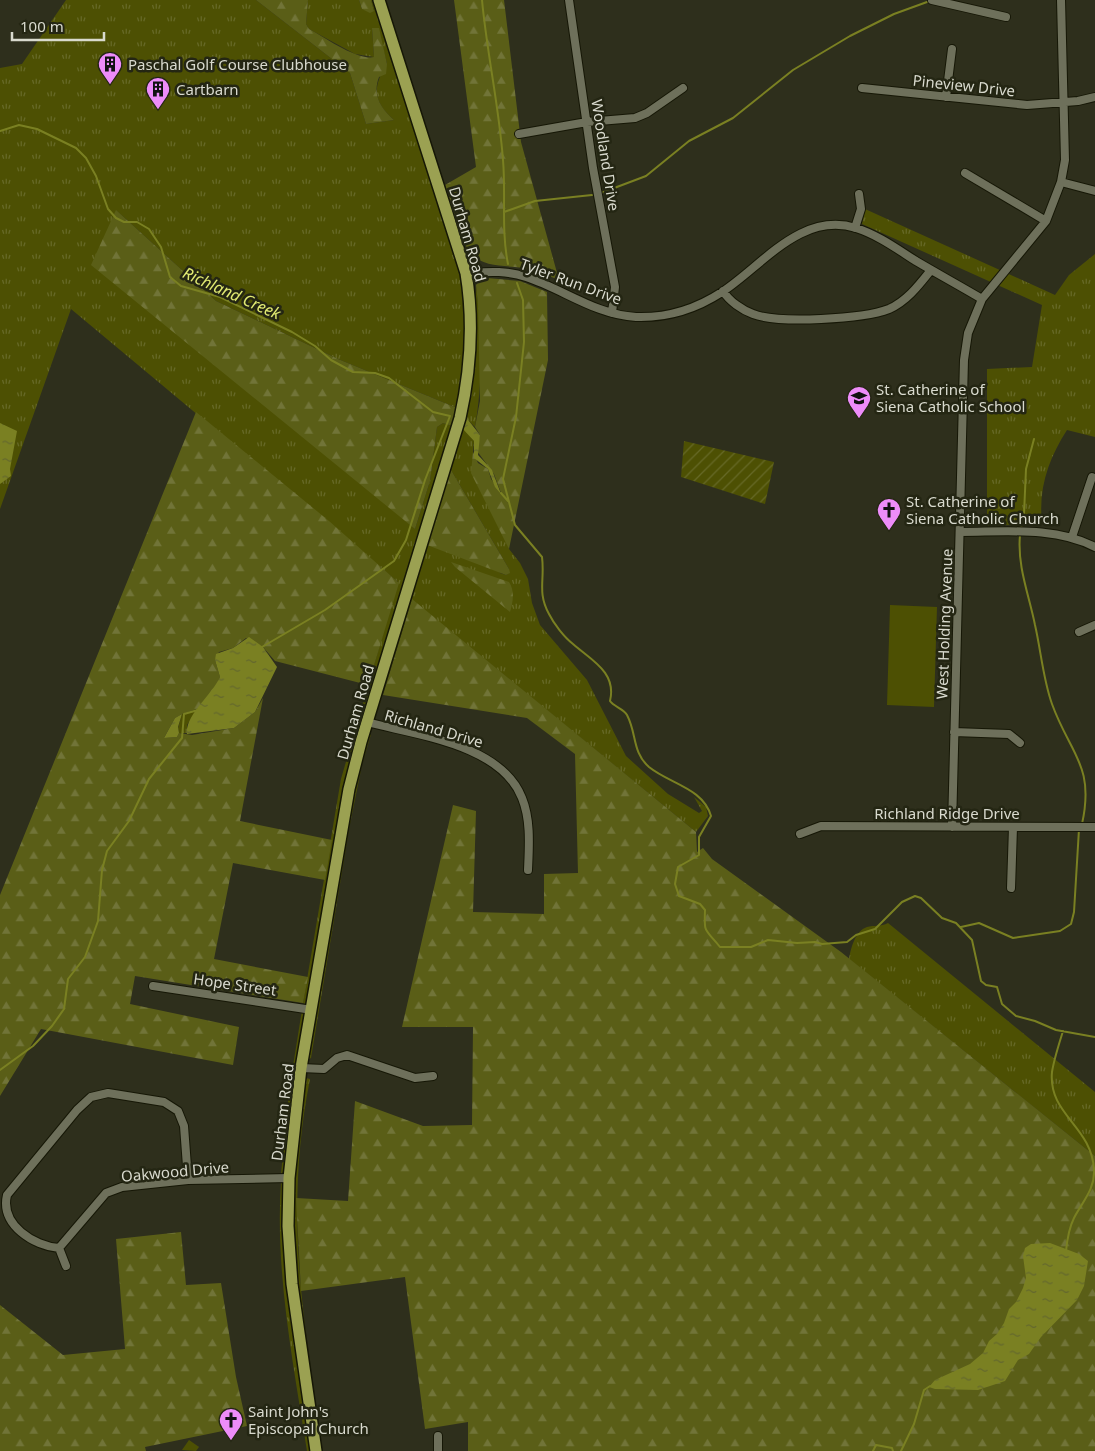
<svg xmlns="http://www.w3.org/2000/svg" width="1095" height="1451" viewBox="0 0 1095 1451" font-family="'Noto Sans',sans-serif">
	<style>
		.grass { fill: url(#grass-tufts); fill-rule: evenodd }
		.forest { fill: url(#forest-firs) }
		.garden { fill: url(#garden-furrows) }
		.pitch { fill: #4d5003 }
		.water { fill: url(#water-ripples) }
		.lines { fill: none; stroke-linecap: round; stroke-linejoin: round }
		.stream { stroke: #7a8022; stroke-width: 2 }
		.street-casing { stroke: #161706; stroke-width: 10 }
		.primary-casing { stroke: #161706; stroke-width: 14 }
		.street { stroke: #6e705b; stroke-width: 8 }
		.primary { stroke: #9ba152; stroke-width: 11 }
		.labels { text-anchor: middle; dominant-baseline: central; stroke-width: 5; stroke-linejoin: round; paint-order: stroke }
		.poi-label { font-size: 15px; fill: #d9dace; stroke: #242613; text-anchor: start }
		.street-label { font-size: 15px; fill: #d9dace; stroke: #242613 }
		.water-label { font-size: 16px; font-style: italic; fill: #e1ea72; stroke: #242613 }
	</style>
	<defs>
		<pattern id="grass-tufts" width="24" height="20" patternUnits="userSpaceOnUse" patternTransform="scale(1.25)"><rect width="24" height="20" fill="#4d5003"/><path d="M3 7l-1-3M5 7V3M7 7l1-3M15 17l-1-3M17 17v-4M19 17l1-3" fill="none" stroke="#666927"/></pattern>
		<pattern id="forest-firs" width="22" height="20" patternUnits="userSpaceOnUse" patternTransform="scale(1.25)"><rect width="22" height="20" fill="#5a5e17"/><path d="M5 1l3.5 6h-7zM16 11l3.5 6h-7z" fill="#717438"/></pattern>
		<pattern id="garden-furrows" width="10" height="10" patternUnits="userSpaceOnUse" patternTransform="scale(1.25)"><rect width="10" height="10" fill="#4d5003"/><path d="M-1 1l2-2M0 10L10 0M9 11l2-2" fill="none" stroke="#666927"/></pattern>
		<pattern id="water-ripples" width="26" height="14" patternUnits="userSpaceOnUse" patternTransform="scale(1.25)"><rect width="26" height="14" fill="#7a8022"/><path d="M2 4q2-2 4 0t4 0M15 11q2-2 4 0t4 0" fill="none" stroke="#63672d"/></pattern>
	</defs>
	<rect width="100%" height="100%" fill="#2e2f1c"/>
	<path class="grass" d="M66 0H256L350 73 366 124 394 120C373 102 372 87 387 64L378 28H372L374 57 355 54 309 29 306 24 308 0H359L362 9 374 11 371 0H374L451 235 463 285 468 338 457 408 338 359 216 301 116 210 415 529 430 481 437 427 443 423 452 426 352 761 306 1004 303 1003 341 779 398 582 71 309 0 509V68L22 64Z
		M865 209 1055 295 1069 275 1095 254V437L1067 430C1049 458 1038 488 1042 523L987 526V369L1032 367 1042 305 862 224Z
		M476 285C482 331 483 382 475 427L465 417 464 429 474 441 473 452 509 549 520 563 528 579 532 603 540 625 587 680 626 756 668 794 699 813 702 811 694 797 706 807 708 816 696 832 412 600 375 719V709L408 596 475 341ZM451 470 509 569V573L506 575 500 573Z
		M197 709 187 725V733H179L178 728 182 714Z
		M371 734 362 765 350 824 311 1058 309 1059 352 795 368 738Z
		M888 923 1095 1092V1156L849 959C851 948 855 931 867 927 874 925 881 927 888 923Z
		M302 1010 306 1013 284 1171 281 1174 289 1091Z
		M306 1078 310 1079C284 1209 303 1319 322 1449L319 1442 296 1285 292 1185Z
		M281 1182 284 1187 312 1451H307C293 1362 275 1272 281 1182Z
		M189 1440 199 1447 196 1451 182 1450Z"/>
	<path class="forest" d="M256 0H308L306 24 309 29C324 37 358 61 374 57L372 28H379L387 64 386 74 379 77C372 95 381 109 394 120L366 124 350 73Z
		M359 0H371L374 11 370 13 362 9Z
		M454 0H504L521 142 559 280C551 277 542 272 534 270 515 264 486 270 471 254 461 242 451 201 445 185L476 167Z
		M116 210 216 301 338 359 457 408 452 426 443 423 437 427 430 481 415 529 91 265Z
		M487 278 520 281 547 292 548 360 509 549 471 473 473 452 478 463 488 469 491 479 501 493 494 474 477 451 480 435 475 427 480 401 478 304 476 285 480 280Z
		M196 412 329 521 399 583 368 685 275 661 263 647 246 638 233 648 219 652 215 660 220 677 215 689 197 709 182 714 175 718 165 736 164 738 177 737 179 733 192 735 234 728 255 712 263 698 240 821 332 840 325 880 233 863 214 959 308 977 303 1003 135 976 130 1004 239 1027 233 1065 41 1029 0 1096V895Z
		M451 470 509 569 510 573 506 575 427 545Z
		M451 562 509 582C515 591 513 602 510 612L455 567Z
		M412 599 696 832 697 852 703 848 712 859 841 952 1095 1156V1451H468V1422L425 1429 405 1277 301 1291 296 1198 348 1201 355 1101 423 1126 472 1125 473 1027H402L453 805 476 811 473 912 544 914V874L578 873 575 754 527 718 383 695Z
		M181 1232 186 1285 221 1283 236 1377 247 1426 145 1447 146 1451H0V1305L63 1355 125 1349 116 1239Z"/>
	<path class="garden" d="M684 441 774 462 765 504 681 477Z"/>
	<path class="pitch" d="M890 605 937 607 934 707 887 705Z"/>
	<path class="water" d="M465 416 480 435 478 455 492 470 501 494 495 487 488 469 474 458V441L462 428Z
		M0 423 17 431 10 469 11 476 0 484Z
		M249 637 263 647 277 667 255 712 234 728 187 734C185 715 212 695 220 677L215 660 216 654 233 648Z
		M182 714 178 727 179 733 177 737 164 738 175 718Z
		M1050 1243 1079 1254 1088 1261 1084 1286 1077 1300 1041 1337 1029 1354 1018 1360 1005 1381 978 1390 935 1389 929 1387 935 1380 970 1364 983 1353 989 1341 997 1334 1004 1323 1009 1309 1016 1302 1023 1288 1026 1278 1023 1256 1025 1248 1031 1244Z"/>
	<g class="lines">
		<path class="stream" d="M482 0C487 54 499 106 503 160 506 194 501 230 508 264
			M0 131 19 125 37 129 76 148 86 158 96 176 108 209 116 218 124 222H137L149 229 161 247 170 277 181 286 220 297 292 332 315 346 331 360 353 372 375 373 389 378 433 412 450 416 425 480 406 540 394 561 325 610 262 647
			M601 193 646 176 689 141 733 118 793 70 850 36 894 14 927 2
			M504 212 535 201 592 195
			M517 283 523 300 524 342 516 417 503 479 515 525 542 557C545 580 537 592 549 614 554 624 564 637 573 644 591 660 617 672 610 701 614 707 623 708 627 715 637 734 632 752 649 767 670 784 703 788 711 816L699 837V855L678 867 675 884 679 896 700 904 705 910C704 935 705 928 720 947H751L768 940 797 943 815 942 822 944 847 942 856 935 875 929 902 902 915 896 921 898 942 918 956 923 972 940 981 981 986 985 997 987 1002 1004 1016 1016 1035 1021 1056 1030 1095 1037
			M501 493 508 501
			M1021 528 1024 514 1026 469 1034 439
			M1020 535C1017 566 1029 595 1035 625 1041 651 1043 679 1052 704 1070 754 1095 765 1082 824
			M961 927 979 923 1013 938 1060 931 1071 924 1074 912 1079 829
			M1063 1031C1059 1044 1054 1059 1052 1072 1048 1115 1092 1126 1094 1170 1095 1190 1082 1202 1074 1218 1069 1228 1067 1241 1066 1251
			M0 1070 33 1046 52 1026 64 1009 68 979 85 957 98 921 102 870 107 851 129 821 149 779 182 738 184 714 198 710
			M873 1451 876 1445 892 1448 893 1451
			M901 1451 914 1424 924 1390 930 1386"/>
		<g class="street-casing">
			<path id="street" d="M569 0 593 168 615 287 612 313
				M932 0 1006 17
				M862 88 1027 105 1078 101 1095 97
				M946 97 952 49
				M519 134 587 122 635 118 647 113 683 88
				M965 173 1046 221
				M1061 182 1095 191
				M855 228 861 209 859 194
				M466 273C486 272 506 270 526 277 563 289 596 315 636 317 666 318 696 309 722 292 762 266 801 211 856 228 878 235 897 249 916 261 938 274 960 286 982 299
				M723 291C729 301 742 310 753 314 779 324 863 319 889 309 907 301 919 285 931 270
				M961 532C1004 532 1055 526 1095 547
				M1072 537 1092 477
				M1079 632 1095 625
				M367 722C416 735 501 744 522 798 531 820 529 846 528 870
				M954 732 1009 734 1020 743
				M952 827 964 360 968 333 982 299 1046 221 1061 182 1065 160 1061 0
				M800 834 821 826 1095 827
				M1011 888 1013 827
				M153 986 312 1010
				M301 1068 324 1069 337 1058 347 1055 415 1078 433 1076
				M59 1248C34 1246 0 1225 7 1195L77 1110 91 1097 108 1093 164 1102 178 1111 184 1126 188 1180
				M59 1248 106 1193 122 1187 188 1180 289 1178
				M59 1248 66 1266
				M438 1451V1436"/>
		</g>
		<g class="primary-casing">
			<path id="primary" d="M316 1451 292 1284 288 1226 289 1178 301 1068 349 789 361 742 460 418C471 369 474 322 466 273L379 0"/>
		</g>
		<use href="#street" class="street"/>
		<use href="#primary" class="primary"/>
	</g>
	<defs>
		<g id="building-pin" transform="scale(1.25)"><path d="M0 17L-7.5 6A9.5 9.5 0 1 1 7.5 6Z" fill="#ed8cf9" stroke="#242613"/><path d="M-4-6H4V6H1V3H-1V6H-4ZM-2.5-4.3h1.7v1.8h-1.7ZM.8-4.3h1.7v1.8H.8ZM-2.5-1h1.7V.8h-1.7ZM.8-1h1.7V.8H.8Z" fill="#111"/></g>
		<g id="school-pin" transform="scale(1.25)"><path d="M0 17L-7.5 6A9.5 9.5 0 1 1 7.5 6Z" fill="#ed8cf9" stroke="#242613"/><path d="M0-5L7-2L0 1L-7-2ZM-4 1L0 2.5L4 1V4Q0 6-4 4Z" fill="#111"/></g>
		<g id="church-pin" transform="scale(1.25)"><path d="M0 17L-7.5 6A9.5 9.5 0 1 1 7.5 6Z" fill="#ed8cf9" stroke="#242613"/><path d="M-1.2-6h2.4v3.5h3.3v2.4h-3.3V6h-2.4V-.1h-3.3v-2.4h3.3Z" fill="#111"/></g>
	</defs>
	<g fill-rule="evenodd">
		<use href="#building-pin" x="110" y="64"/>
		<use href="#building-pin" x="158" y="89"/>
		<use href="#school-pin" x="859" y="398"/>
		<use href="#church-pin" x="889" y="510"/>
		<use href="#church-pin" x="231" y="1420"/>
	</g>
	<g class="labels">
		<g class="poi-label">
			<text x="128" y="64">Paschal Golf Course Clubhouse</text>
			<text x="176" y="89">Cartbarn</text>
			<text x="876" y="389">St. Catherine of<tspan x="876" dy="17">Siena Catholic School</tspan></text>
			<text x="906" y="501">St. Catherine of<tspan x="906" dy="17">Siena Catholic Church</tspan></text>
			<text x="248" y="1411">Saint John's<tspan x="248" dy="17">Episcopal Church</tspan></text>
		</g>
		<g class="street-label">
			<text transform="translate(964 85) rotate(6)">Pineview Drive</text>
			<text transform="translate(606 155) rotate(81)">Woodland Drive</text>
			<text transform="translate(468 234) rotate(74)">Durham Road</text>
			<text transform="translate(571 281) rotate(20)">Tyler Run Drive</text>
			<text transform="translate(944 624) rotate(-88)">West Holding Avenue</text>
			<text transform="translate(355 712) rotate(-74)">Durham Road</text>
			<text transform="translate(434 728) rotate(16)">Richland Drive</text>
			<text x="947" y="813">Richland Ridge Drive</text>
			<text transform="translate(235 984) rotate(8)">Hope Street</text>
			<text transform="translate(282 1112) rotate(-83)">Durham Road</text>
			<text transform="translate(175 1171) rotate(-5)">Oakwood Drive</text>
		</g>
		<g class="water-label">
			<text transform="translate(232 293) rotate(24)">Richland Creek</text>
		</g>
	</g>
	<path d="M12 32v8h92v-8" fill="none" stroke="#d9dace" stroke-width="2.5"/>
	<text x="20" y="32" font-size="15" fill="#d9dace" stroke="#242613" stroke-width="4" paint-order="stroke">100 m</text>
</svg>
